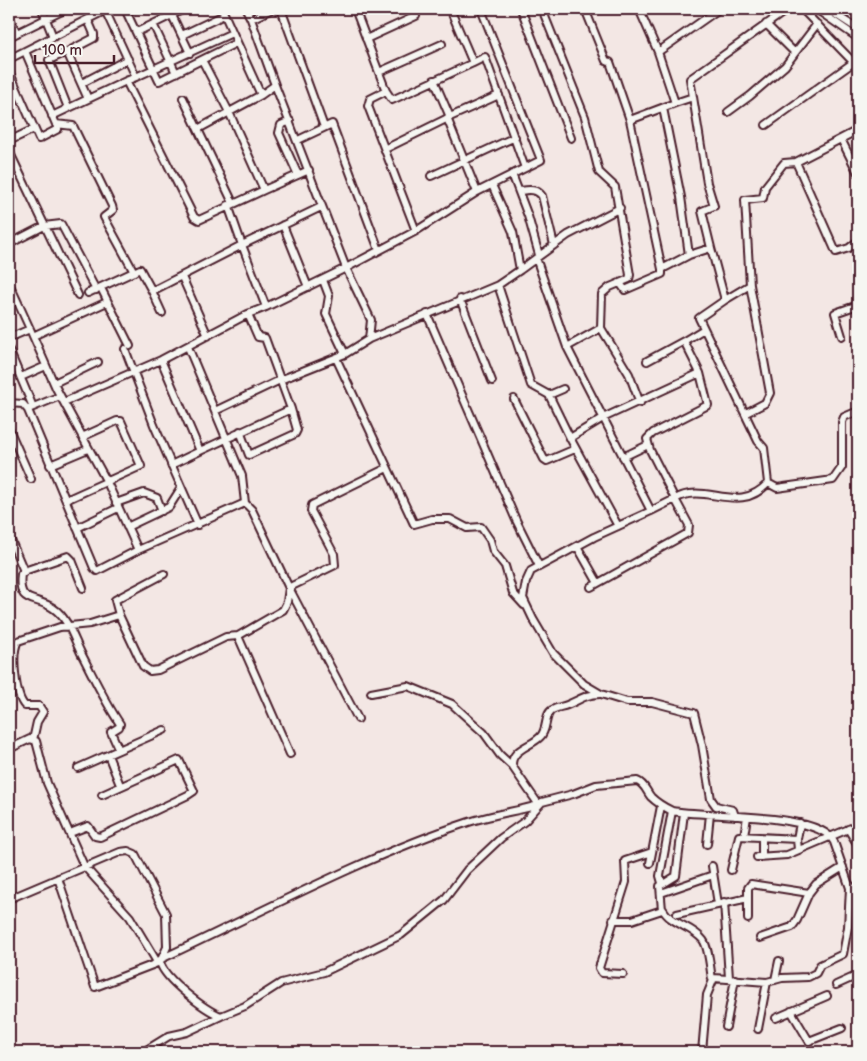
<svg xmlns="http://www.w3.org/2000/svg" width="867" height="1061" viewBox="0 0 867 1061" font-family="'Balsamiq Sans',sans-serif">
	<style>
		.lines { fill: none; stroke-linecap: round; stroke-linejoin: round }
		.minor-casing { stroke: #4a1f2b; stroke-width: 10 }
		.minor { stroke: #f6f6f2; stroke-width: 6 }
	</style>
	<rect width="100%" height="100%" fill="#f3e7e4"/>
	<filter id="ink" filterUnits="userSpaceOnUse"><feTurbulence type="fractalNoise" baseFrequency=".02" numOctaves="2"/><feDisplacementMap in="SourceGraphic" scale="10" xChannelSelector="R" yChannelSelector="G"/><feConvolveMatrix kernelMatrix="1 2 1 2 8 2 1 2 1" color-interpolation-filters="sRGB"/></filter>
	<g filter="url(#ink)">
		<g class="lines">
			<g class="minor-casing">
				<path id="minor" d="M42 9 53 37
					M125 9 159 81 236 43
					M169 9 190 53
					M222 9 261 95 275 85 251 19 272 9
					M246 9 251 19
					M281 9 324 127
					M481 9 541 160 523 169
					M521 9 571 138
					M542 9 585 117 599 172 615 187 630 275 629 279 610 287 602 294 601 328
					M585 9 606 61 610 62 630 120 675 103 658 52 639 9
					M802 9 858 67
					M816 9 858 38
					M827 9 858 29
					M105 10 136 77 126 81
					M127 11 134 9
					M9 17 17 33
					M153 24 176 73
					M766 24 794 52
					M137 32 184 9
					M182 35 224 15
					M9 37 66 9
					M366 39 416 16
					M67 52 94 38V34L88 20
					M658 52 719 9
					M9 59 25 51
					M9 71 39 139 58 129 25 51 108 9
					M379 72 442 44
					M136 77 232 33
					M82 83 128 59
					M275 85 346 268 416 231 368 106 370 99 386 91 355 9
					M386 91 392 100 473 63 450 9
					M183 98 233 203
					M675 103 693 97 690 79 788 9
					M68 108 49 60 67 52 88 99
					M663 108 681 197 689 255 711 248 702 211 714 206 707 183 693 97
					M728 112 750 96 785 66 817 24
					M52 116 126 81 194 217 199 220 264 190 229 112 202 60
					M450 117 499 95
					M447 118 477 192 525 168 485 57 473 63
					M630 120 662 269
					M290 121 281 125 279 133 298 175
					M56 124 73 126 112 206 113 210 104 217 134 272
					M766 125 854 62
					M198 129 261 95
					M841 139 858 173
					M298 140 332 124 379 250
					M9 141 34 129
					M385 149 450 117 434 80
					M9 151 78 295
					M796 162 836 252 849 248 858 241
					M512 174 528 216 539 255
					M431 176 515 137
					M492 185 513 232 520 270 568 235 620 208
					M264 190 309 170
					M519 191C528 190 536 188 542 196L554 245
					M228 205 242 245 321 207
					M283 225 308 287
					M416 231 477 192
					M9 244 44 226 61 224 96 290
					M711 248 725 300 750 285 745 200 763 198 765 187 784 163 796 162 858 130
					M536 258 567 347 601 328 629 374 640 403
					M182 277 208 336
					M323 280 329 296 326 314 345 354
					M9 283 30 329
					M620 283 625 290 662 274V269L689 255
					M498 285 531 385 549 395
					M101 288 130 346
					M152 291 162 313
					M460 299 492 381
					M725 300 699 318 758 441 764 448 768 483 777 488 833 480 842 467V422L844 417 858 411
					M427 314 516 520 539 566
					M33 336 56 388 107 482 138 550 245 503 242 476 188 347
					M842 336 835 313 858 305
					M9 338 30 329 33 336 107 302
					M369 339 498 285 520 270
					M567 347 651 511 675 499 650 450 647 439 653 433 708 405 700 373
					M125 349 154 425 198 525
					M9 350 33 407
					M336 358 414 524 432 519H450L467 528 481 527 490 540 493 551 505 566 513 593 524 605
					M161 360 200 451 291 409 265 338 258 337 248 314
					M647 361 684 341
					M21 377 46 366
					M54 383 98 362
					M563 389 549 395 570 438 603 418 700 373 684 341 704 329
					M514 399 544 459 547 461 575 449
					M64 402 161 360 248 314 266 307 242 245 152 291 140 269 88 293
					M9 403 23 404 28 410 94 568 97 571 138 550
					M31 408 60 396
					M215 411 280 380 345 354 369 339 371 320 346 268 266 307
					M746 413 765 403 770 393 750 285
					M9 429 31 479
					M240 431 249 455 295 434 297 430 291 409
					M570 438 618 526
					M623 457 648 445
					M50 465 88 449
					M171 465 200 451
					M66 500 141 466 121 421H117L82 437
					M116 503 144 493 157 498 162 511
					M245 503 252 510 289 588 358 719
					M651 511 594 537 531 571 526 582 523 598 533 619 553 653 584 684 601 694 627 702H652L694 713 702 745 711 799 716 806 733 810 735 816
					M127 527 169 507 181 488
					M77 528 118 508
					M9 536 24 571
					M577 546 598 583
					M164 574 115 600 119 615 143 666 150 671 158 670 226 637 238 636
					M591 587 688 533 689 525 675 499C706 481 738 516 768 483
					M83 588 72 560 68 556 27 570 21 574C17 605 35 596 53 608 68 618 73 637 81 653 93 676 105 702 120 724L119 727 111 732 119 750
					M371 693 408 686 452 704 484 733 500 755 512 766
					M33 740 37 722 43 712 39 706H25C15 696 11 653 18 641L60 627 90 624 119 615
					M9 749 30 739 36 741 47 783 84 866 130 917 157 962H160L95 987 58 878
					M290 754 238 636 283 610 287 602 289 588 292 586 335 565 334 554 311 511 312 505 387 468
					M108 755 120 785
					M78 768 164 730
					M539 805 512 766C511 749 530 747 540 737 548 730 544 715 552 710 557 707 562 707 567 705 580 700 586 694 600 694
					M848 829 858 845
					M70 833 88 826 95 836 100 837 188 795 194 791 179 760 102 795
					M744 836 747 817
					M707 844 710 814
					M798 850 797 839 800 823
					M757 857 787 855 858 825
					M762 857V839
					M650 863 661 806
					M712 866 718 904
					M731 870 739 836 797 839
					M662 883 660 876 672 811
					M850 885 858 896
					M661 893 713 875
					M9 899 120 852 128 851 135 854 166 914 167 947 160 962C164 979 205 1010 221 1016L245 1006 281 983 324 972 401 935 444 900 467 870 501 838 525 821 542 802 573 794 596 785 637 781C645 784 646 791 651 797 657 803 664 807 672 811 705 817 820 812 834 842L850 888 848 927 843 954 820 965 816 973 808 977 782 978 767 982 714 978 707 995 702 1052
					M724 902 729 978
					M662 908C671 925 691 925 703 940 709 948 710 968 712 979
					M677 914 748 898
					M748 919V888L751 884 809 893
					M613 920H632L662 910 660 886 676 876 684 813
					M760 938 792 927 797 920 809 893 816 884 843 867
					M161 959C262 912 363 857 469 822 492 815 516 811 539 805
					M623 974 602 973 599 968 626 882 625 861 652 852
					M775 980 779 961
					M836 985 858 975
					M791 1011 809 1041 842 1028
					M776 1018 827 996
					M726 1027 735 979
					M758 1029 767 982
					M143 1052 169 1036 187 1032 221 1016"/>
			</g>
			<use href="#minor" class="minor"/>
		</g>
	</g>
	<rect width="867" height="1061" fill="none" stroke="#f6f6f2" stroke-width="30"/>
	<rect x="15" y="15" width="837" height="1031" fill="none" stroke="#4a1f2b" stroke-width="2" filter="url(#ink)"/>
	<path d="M35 55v8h79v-8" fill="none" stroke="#4a1f2b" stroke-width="2.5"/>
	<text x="42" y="55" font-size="15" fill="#4a1f2b" stroke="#f6f6f2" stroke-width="4" paint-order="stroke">100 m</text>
</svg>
